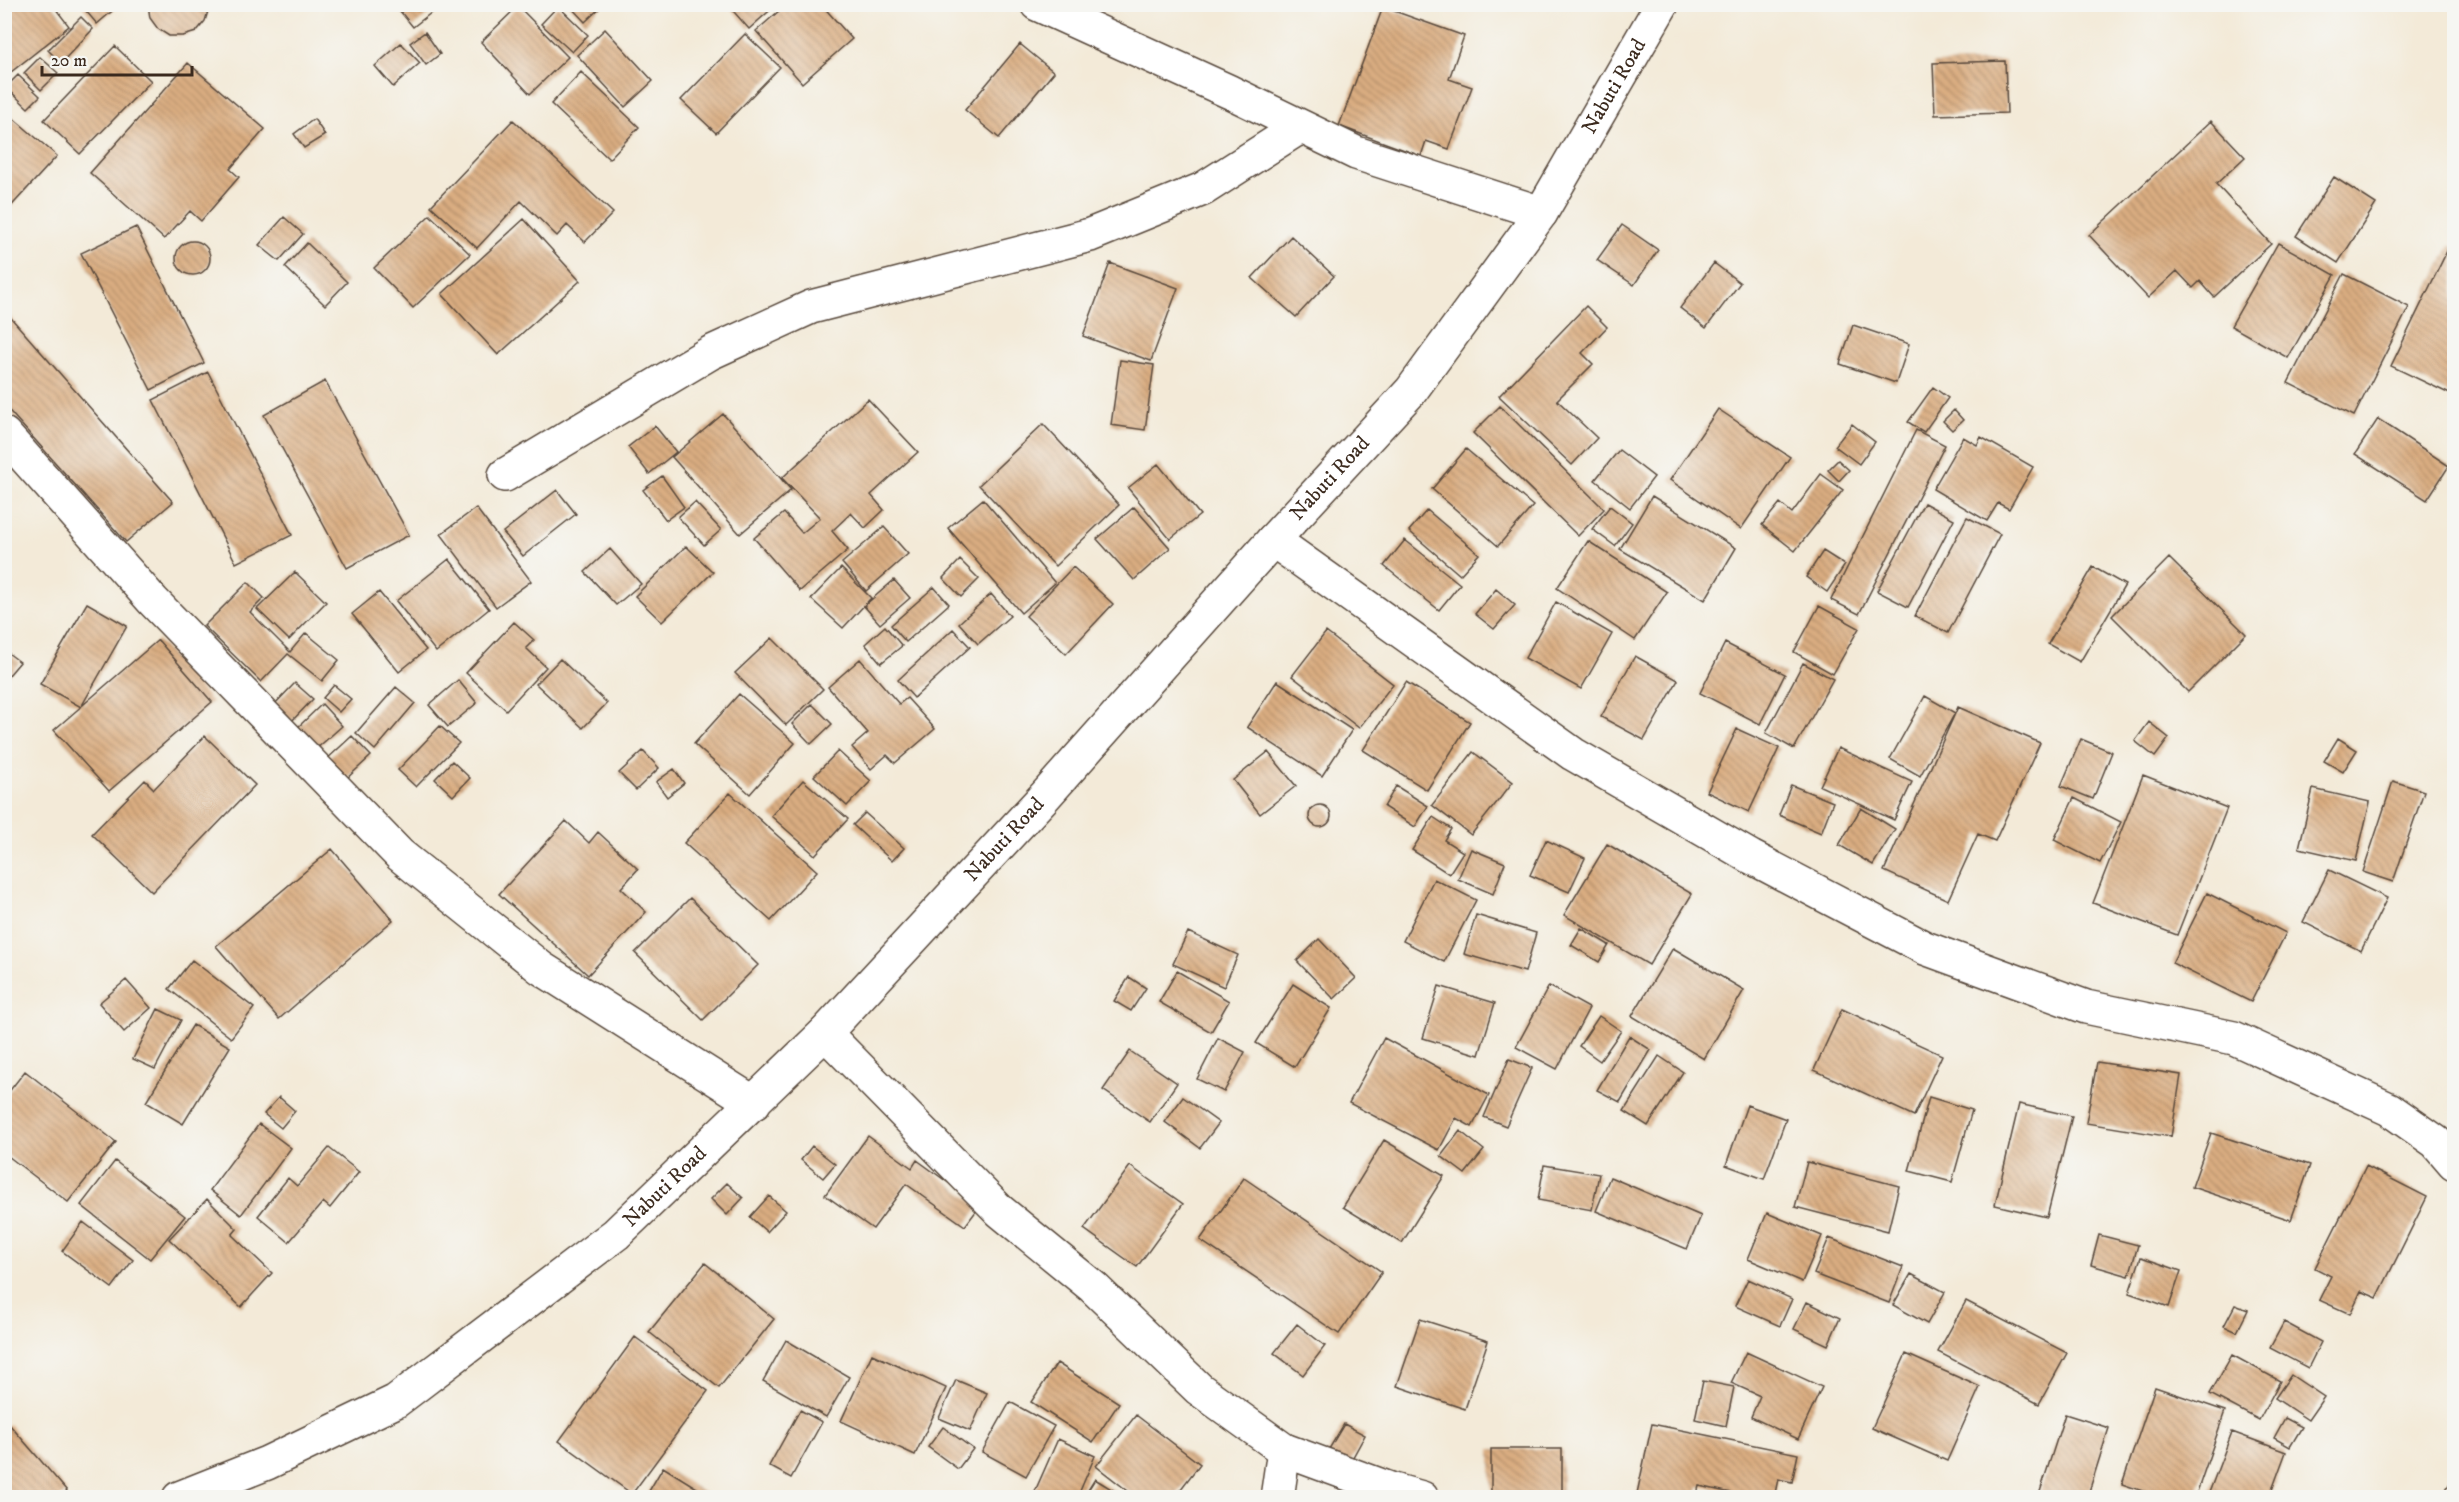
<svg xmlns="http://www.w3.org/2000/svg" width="2459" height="1502" viewBox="0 0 2459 1502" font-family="'IM FELL DW Pica',serif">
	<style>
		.building { fill: url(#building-back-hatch) }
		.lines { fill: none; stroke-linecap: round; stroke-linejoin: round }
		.minor-casing { stroke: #57473a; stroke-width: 36 }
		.minor { stroke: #fff; stroke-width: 33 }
		.labels { text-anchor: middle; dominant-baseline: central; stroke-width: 4.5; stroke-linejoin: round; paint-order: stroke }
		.street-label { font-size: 21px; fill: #3b2a1e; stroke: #f6f6f2 }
	</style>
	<defs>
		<pattern id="building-back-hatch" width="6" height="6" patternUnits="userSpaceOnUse" patternTransform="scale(1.5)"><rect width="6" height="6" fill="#daad81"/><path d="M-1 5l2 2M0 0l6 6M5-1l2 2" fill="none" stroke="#b28d69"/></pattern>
	</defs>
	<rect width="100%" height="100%" fill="#f6f6f2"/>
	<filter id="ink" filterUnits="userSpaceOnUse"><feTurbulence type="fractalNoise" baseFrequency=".0167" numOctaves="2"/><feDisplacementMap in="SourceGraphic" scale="12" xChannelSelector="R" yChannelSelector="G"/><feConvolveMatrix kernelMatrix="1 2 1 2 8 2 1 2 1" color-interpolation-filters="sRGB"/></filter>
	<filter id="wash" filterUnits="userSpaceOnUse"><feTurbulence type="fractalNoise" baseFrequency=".008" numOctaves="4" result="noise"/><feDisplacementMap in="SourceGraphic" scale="24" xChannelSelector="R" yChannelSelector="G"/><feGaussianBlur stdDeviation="1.35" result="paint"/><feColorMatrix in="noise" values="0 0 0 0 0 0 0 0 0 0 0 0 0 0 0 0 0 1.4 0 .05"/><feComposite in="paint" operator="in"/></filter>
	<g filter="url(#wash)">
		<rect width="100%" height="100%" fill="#f3ead8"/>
		<g id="blocks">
			<path class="building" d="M4 4H52L69 26 6 76Z
				M80 4H117L118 6 97 24Z
				M148 4H209V8L205 21 196 32 183 36H169L158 29 150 18Z
				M568 4H604L585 22Z
				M727 4H777L749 29Z
				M787 4H821L852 39 802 83 756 31Z
				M395 5H441L413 27Z
				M518 6 568 57 530 94 481 42Z
				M558 6 588 35 572 52 541 24Z
				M1383 7 1464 36 1449 79 1472 87 1449 149 1426 141 1421 156 1339 126Z
				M81 17 93 29 61 63 48 50Z
				M605 29 653 81 625 107 577 55Z
				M425 32 440 54 426 65 410 43Z
				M745 34 780 67 716 133 681 100Z
				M401 43 420 63 393 87 375 66Z
				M1020 44 1054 72 999 138 965 110Z
				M115 46 151 81 80 154 44 120Z
				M40 57 58 73 41 90 24 73Z
				M2005 61 2007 113 1935 115 1933 63Z
				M188 63 265 129 230 169 239 177 201 221 190 211 164 239 90 173Z
				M581 72 639 127 609 159 551 104Z
				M18 75 40 96 28 108 6 87Z
				M4 110 57 156 4 214Z
				M314 119 325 135 304 148 294 134Z
				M513 120 613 213 585 242 567 225 557 236 521 201 477 248 431 206Z
				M2211 121 2245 157 2216 184 2271 244 2214 297 2200 281 2193 288 2177 271 2148 298 2089 235Z
				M2334 177 2376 204 2338 263 2296 236Z
				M430 215 470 254 413 308 374 268Z
				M284 217 303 234 279 261 259 245Z
				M524 219 580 281 498 355 442 294Z
				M1622 225 1658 250 1634 285 1597 260Z
				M136 227 204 363 151 390 81 253Z
				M1291 236 1334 276 1296 317 1252 278Z
				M176 258a17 17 0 1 1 34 0a17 17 0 1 1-34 0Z
				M307 243 347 282 325 305 285 267Z
				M2278 243 2335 275 2288 358 2231 326Z
				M2450 245 2454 246V396L2391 366Z
				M1110 263 1178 288 1151 361 1083 336Z
				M1714 263 1740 283 1706 328 1680 308Z
				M2344 274 2409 307 2354 416 2288 383Z
				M1586 306 1607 327 1582 353 1593 364 1557 400 1597 438 1572 465 1499 396Z
				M4 310 173 502 126 542 4 405Z
				M1853 325 1909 344 1896 383 1840 364Z
				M1120 360 1154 365 1145 430 1111 425Z
				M208 372 292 535 236 563 153 400Z
				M325 381 409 535 347 568 264 415Z
				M1933 387 1948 398 1924 432 1908 422Z
				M868 399 918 452 871 495 884 510 865 528 851 513 832 531 848 550 800 591 754 538 784 513 802 533 820 518 782 478Z
				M1500 406 1604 509 1578 536 1473 433Z
				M1718 409 1790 457 1741 529 1670 480Z
				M1954 410 1963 420 1952 430 1943 421Z
				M723 414 791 490 740 534 672 457Z
				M2378 419 2449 466 2427 500 2355 454Z
				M1043 424 1119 505 1055 566 979 485Z
				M1852 424 1875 442 1859 464 1835 446Z
				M655 426 676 452 649 474 628 447Z
				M1916 430 1945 445 1859 614 1831 600Z
				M1963 437 1977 445 1981 437 2033 467 2009 509 1998 503 1987 521 1933 489Z
				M1466 449 1533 506 1498 546 1432 489Z
				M1619 450 1654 477 1630 508 1595 480Z
				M1838 460 1849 470 1839 481 1828 470Z
				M1158 464 1200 515 1170 539 1128 488Z
				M1821 474 1843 490 1795 551 1762 525 1780 503 1792 513Z
				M662 476 684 507 666 520 643 490Z
				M557 490 576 514 523 556 503 532Z
				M1652 496 1736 548 1705 600 1620 549Z
				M983 499 1055 583 1021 613 948 528Z
				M695 502 721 530 704 545 678 517Z
				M1924 503 1954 519 1908 607 1877 591Z
				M1610 506 1632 523 1615 546 1592 529Z
				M1134 507 1170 548 1134 580 1097 539Z
				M476 508 531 581 496 607 441 534Z
				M1427 510 1479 554 1460 575 1409 531Z
				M1967 517 2000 534 1948 633 1915 616Z
				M884 527 908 554 866 591 842 563Z
				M1405 540 1460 584 1439 610 1384 566Z
				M1588 541 1667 592 1635 640 1557 588Z
				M686 546 713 572 662 622 635 596Z
				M610 549 641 584 616 605 585 572Z
				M1823 551 1845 565 1827 592 1806 577Z
				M2169 558 2246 634 2188 692 2112 616Z
				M449 559 489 609 436 652 396 601Z
				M960 560 979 579 961 597 943 578Z
				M1073 567 1113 604 1066 654 1026 616Z
				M2093 567 2125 585 2080 662 2048 644Z
				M841 568 871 598 843 628 811 599Z
				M295 572 326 602 289 640 257 609Z
				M894 580 910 598 880 624 864 606Z
				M248 582 264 598 250 612 290 652 306 633 339 660 322 681 288 654 261 682 204 626Z
				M934 587 949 604 906 642 891 625Z
				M1496 589 1515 605 1494 629 1475 614Z
				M379 592 426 650 399 672 352 614Z
				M991 594 1010 616 978 644 959 623Z
				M1556 602 1612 634 1581 689 1525 658Z
				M87 603 127 626 81 707 40 684Z
				M1819 606 1859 628 1833 674 1794 652Z
				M514 622 534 640 526 648 546 667 506 710 466 673Z
				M885 626 902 646 881 663 865 644Z
				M953 629 970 647 914 698 898 680Z
				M1326 632 1393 684 1359 728 1292 676Z
				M772 638 823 689 786 725 735 673Z
				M158 640 212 702 109 791 54 730Z
				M1725 643 1785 674 1760 724 1700 693Z
				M4 650 20 662 4 681Z
				M1635 656 1678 680 1644 740 1601 717Z
				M560 659 607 703 583 728 536 684Z
				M860 659 899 704 907 698 935 729 895 763 887 755 871 769 852 747 868 733 828 687Z
				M1803 663 1833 679 1794 749 1766 733Z
				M458 680 477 703 448 727 429 705Z
				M1277 681 1352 730 1322 776 1247 727Z
				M1406 682 1470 722 1427 790 1363 750Z
				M295 683 313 699 289 724 271 708Z
				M334 685 351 699 339 712 323 698Z
				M396 687 415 703 375 750 356 733Z
				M739 694 795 743 750 794 694 744Z
				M1925 696 1955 713 1920 776 1890 759Z
				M322 704 342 726 315 750 295 730Z
				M812 704 832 724 811 744 792 724Z
				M1958 707 2040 743 1995 841 1978 834 1948 900 1884 871Z
				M2149 722 2169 738 2155 757 2135 741Z
				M440 726 459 743 416 787 398 770Z
				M1737 729 1779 748 1749 812 1707 792Z
				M205 736 255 785 152 892 92 834 145 780 154 789Z
				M352 736 371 756 345 780 326 760Z
				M2338 738 2357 750 2343 772 2324 761Z
				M2081 739 2112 752 2093 799 2061 786Z
				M1838 748 1912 782 1894 820 1820 786Z
				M643 751 659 768 636 790 619 773Z
				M838 751 871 781 847 806 814 776Z
				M1268 752 1296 786 1260 814 1233 780Z
				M1473 752 1513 782 1471 835 1432 805Z
				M452 761 470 778 453 796 435 779Z
				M674 769 684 783 667 797 656 782Z
				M2143 775 2227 808 2177 935 2093 903Z
				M803 780 848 819 815 855 771 816Z
				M2393 781 2424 791 2393 882 2363 872Z
				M1791 785 1833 802 1821 833 1779 815Z
				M1396 786 1428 806 1415 827 1384 807Z
				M2313 789 2370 802 2356 861 2299 848Z
				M730 793 817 871 771 921 684 843Z
				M2074 798 2121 822 2100 863 2054 840Z
				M1309 816a11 11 0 1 1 22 0a11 11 0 1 1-22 0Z
				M1861 808 1895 829 1873 865 1839 845Z
				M865 813 904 848 892 861 853 825Z
				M1433 817 1451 829 1444 840 1463 852 1449 874 1412 850Z
				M566 821 589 843 598 832 638 869 621 888 646 912 588 975 499 894Z
				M1546 840 1585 858 1569 892 1530 875Z
				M1607 844 1692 894 1649 965 1564 915Z
				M332 849 393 920 279 1019 216 946Z
				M1471 849 1505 863 1493 894 1458 879Z
				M2329 870 2387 898 2361 951 2303 922Z
				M1434 879 1476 900 1444 962 1403 941Z
				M2207 893 2286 933 2251 1002 2172 963Z
				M690 898 758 965 703 1020 635 953Z
				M1476 915 1536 933 1525 972 1464 954Z
				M1581 928 1609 945 1599 962 1571 945Z
				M1188 932 1238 955 1224 987 1173 964Z
				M1319 939 1356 978 1334 999 1297 961Z
				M1673 948 1744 990 1704 1059 1632 1016Z
				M192 960 254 1008 231 1038 169 989Z
				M1177 971 1229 1001 1211 1032 1159 1002Z
				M1129 977 1146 988 1131 1011 1114 1001Z
				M126 980 151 1008 124 1032 99 1003Z
				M1293 984 1331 1008 1295 1067 1256 1043Z
				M1439 986 1495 1003 1479 1055 1423 1038Z
				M1549 986 1589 1008 1557 1069 1516 1047Z
				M158 1009 181 1020 155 1069 133 1059Z
				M1842 1009 1942 1055 1914 1116 1814 1070Z
				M1599 1016 1621 1031 1600 1061 1579 1046Z
				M193 1025 230 1047 183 1124 146 1102Z
				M1629 1036 1651 1050 1620 1102 1597 1090Z
				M1218 1038 1245 1052 1224 1092 1197 1079Z
				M1384 1038 1489 1095 1472 1127 1456 1118 1439 1150 1349 1103Z
				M1130 1051 1177 1083 1150 1122 1103 1090Z
				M1659 1056 1683 1072 1648 1126 1624 1111Z
				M1509 1059 1532 1068 1506 1126 1484 1117Z
				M2097 1062 2181 1075 2171 1137 2086 1123Z
				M25 1071 116 1142 68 1202 4 1153V1098Z
				M279 1097 295 1111 281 1128 264 1114Z
				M1183 1097 1219 1123 1200 1148 1165 1122Z
				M1929 1097 1972 1110 1952 1182 1909 1171Z
				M2019 1104 2072 1116 2047 1217 1995 1205Z
				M1747 1105 1786 1119 1764 1179 1726 1165Z
				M259 1124 291 1148 241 1215 210 1190Z
				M1460 1131 1484 1150 1465 1174 1441 1156Z
				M2211 1133 2310 1165 2291 1220 2192 1187Z
				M868 1136 912 1168 917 1160 980 1206 965 1226 906 1184 873 1229 825 1195Z
				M1384 1140 1444 1176 1402 1243 1343 1207Z
				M812 1146 835 1164 823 1178 801 1160Z
				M329 1148 359 1172 330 1208 323 1202 289 1242 258 1216 288 1178 297 1186Z
				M115 1161 185 1216 150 1259 81 1205Z
				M1807 1162 1899 1186 1888 1231 1795 1207Z
				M1544 1165 1599 1174 1592 1210 1538 1200Z
				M1130 1166 1183 1204 1137 1267 1084 1229Z
				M2366 1166 2427 1197 2377 1298 2361 1291 2350 1314 2319 1300 2331 1276 2315 1268Z
				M1610 1177 1701 1216 1687 1249 1596 1211Z
				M1244 1178 1382 1272 1339 1334 1200 1240Z
				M727 1183 743 1198 727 1215 711 1199Z
				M769 1196 786 1211 767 1232 750 1217Z
				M207 1199 237 1229 232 1235 272 1273 241 1307 169 1239Z
				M1767 1213 1822 1236 1802 1282 1748 1259Z
				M83 1222 133 1260 112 1288 62 1251Z
				M2099 1235 2138 1245 2129 1276 2091 1265Z
				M1829 1238 1903 1267 1889 1303 1814 1274Z
				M2141 1257 2181 1271 2169 1307 2129 1293Z
				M705 1263 774 1319 719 1388 649 1332Z
				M1911 1274 1945 1292 1927 1324 1893 1305Z
				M1748 1279 1792 1299 1780 1326 1735 1306Z
				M1966 1301 2067 1353 2039 1404 1938 1352Z
				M1807 1302 1840 1318 1828 1345 1794 1329Z
				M2235 1305 2248 1310 2237 1332 2224 1326Z
				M1420 1319 1488 1341 1465 1409 1397 1386Z
				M2284 1322 2321 1342 2308 1368 2270 1348Z
				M1297 1324 1325 1346 1303 1375 1274 1353Z
				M635 1337 708 1391 632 1494 559 1441Z
				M786 1340 849 1377 826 1417 763 1381Z
				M1746 1352 1822 1387 1798 1439 1751 1417 1760 1396 1731 1383Z
				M872 1354 946 1388 915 1455 841 1421Z
				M1906 1354 1980 1387 1947 1461 1872 1428Z
				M2232 1355 2280 1381 2259 1420 2210 1394Z
				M1057 1363 1119 1403 1093 1442 1031 1402Z
				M2291 1375 2324 1397 2308 1420 2275 1398Z
				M956 1380 987 1393 970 1431 939 1418Z
				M1703 1381 1734 1387 1726 1426 1695 1419Z
				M2155 1387 2225 1411 2195 1498H2163L2122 1484Z
				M1010 1402 1054 1426 1026 1476 982 1452Z
				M800 1410 822 1422 791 1478 769 1466Z
				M2065 1414 2109 1428 2087 1498H2038Z
				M1136 1415 1200 1464 1174 1498H1137L1096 1466Z
				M2285 1418 2302 1427 2290 1447 2274 1438Z
				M9 1424 67 1491 60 1498H4V1428Z
				M1344 1424 1365 1435 1348 1466 1326 1454Z
				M1652 1424 1798 1454 1792 1482 1778 1479 1774 1498H1754L1699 1486 1696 1498H1636Z
				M943 1427 973 1449 958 1469 928 1447Z
				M2232 1432 2286 1452 2269 1498H2207Z
				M1058 1439 1095 1456 1077 1498H1032Z
				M1491 1449H1562V1498H1491Z
				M663 1467 713 1498H645Z
				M2454 1476V1498H2441Z
				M1095 1479 1121 1495 1119 1498H1083Z"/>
		</g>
	</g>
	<g filter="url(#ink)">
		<use href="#blocks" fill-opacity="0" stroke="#57473a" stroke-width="1.5"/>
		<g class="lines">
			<g class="minor-casing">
				<g id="minor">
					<path d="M1037 4 1230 92 1356 153 1541 213"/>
					<path d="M4 434 153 601 400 855 541 968 754 1103"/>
					<path d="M505 475 710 353 811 307 1090 235 1203 189 1300 127"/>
					<path d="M1273 540 1573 754 1751 857 1925 948 2086 1007 2234 1038 2389 1109 2436 1142 2454 1163"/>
					<path d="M825 1033 1000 1211 1093 1287 1199 1389 1284 1450 1390 1489 1422 1498"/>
					<path id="s1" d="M179 1498 267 1463 396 1401 616 1234 825 1033 1045 796 1273 540 1411 391 1541 213 1662 4"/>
					<path d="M1277 1498 1284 1450"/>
				</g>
			</g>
			<use href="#minor" class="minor"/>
		</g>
	</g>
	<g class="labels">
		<g class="street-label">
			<text stroke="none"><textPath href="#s1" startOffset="2040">Nabuti Road</textPath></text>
			<text stroke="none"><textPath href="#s1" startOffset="1554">Nabuti Road</textPath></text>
			<text stroke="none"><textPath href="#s1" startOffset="1068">Nabuti Road</textPath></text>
			<text stroke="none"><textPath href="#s1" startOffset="582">Nabuti Road</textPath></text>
		</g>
	</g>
	<rect width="2459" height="1502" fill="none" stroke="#f6f6f2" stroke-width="24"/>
	<path d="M42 66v9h150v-9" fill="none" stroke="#3b2a1e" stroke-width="3"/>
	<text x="51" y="66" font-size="18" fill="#3b2a1e" stroke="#f6f6f2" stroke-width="4.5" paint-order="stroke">20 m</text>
</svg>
